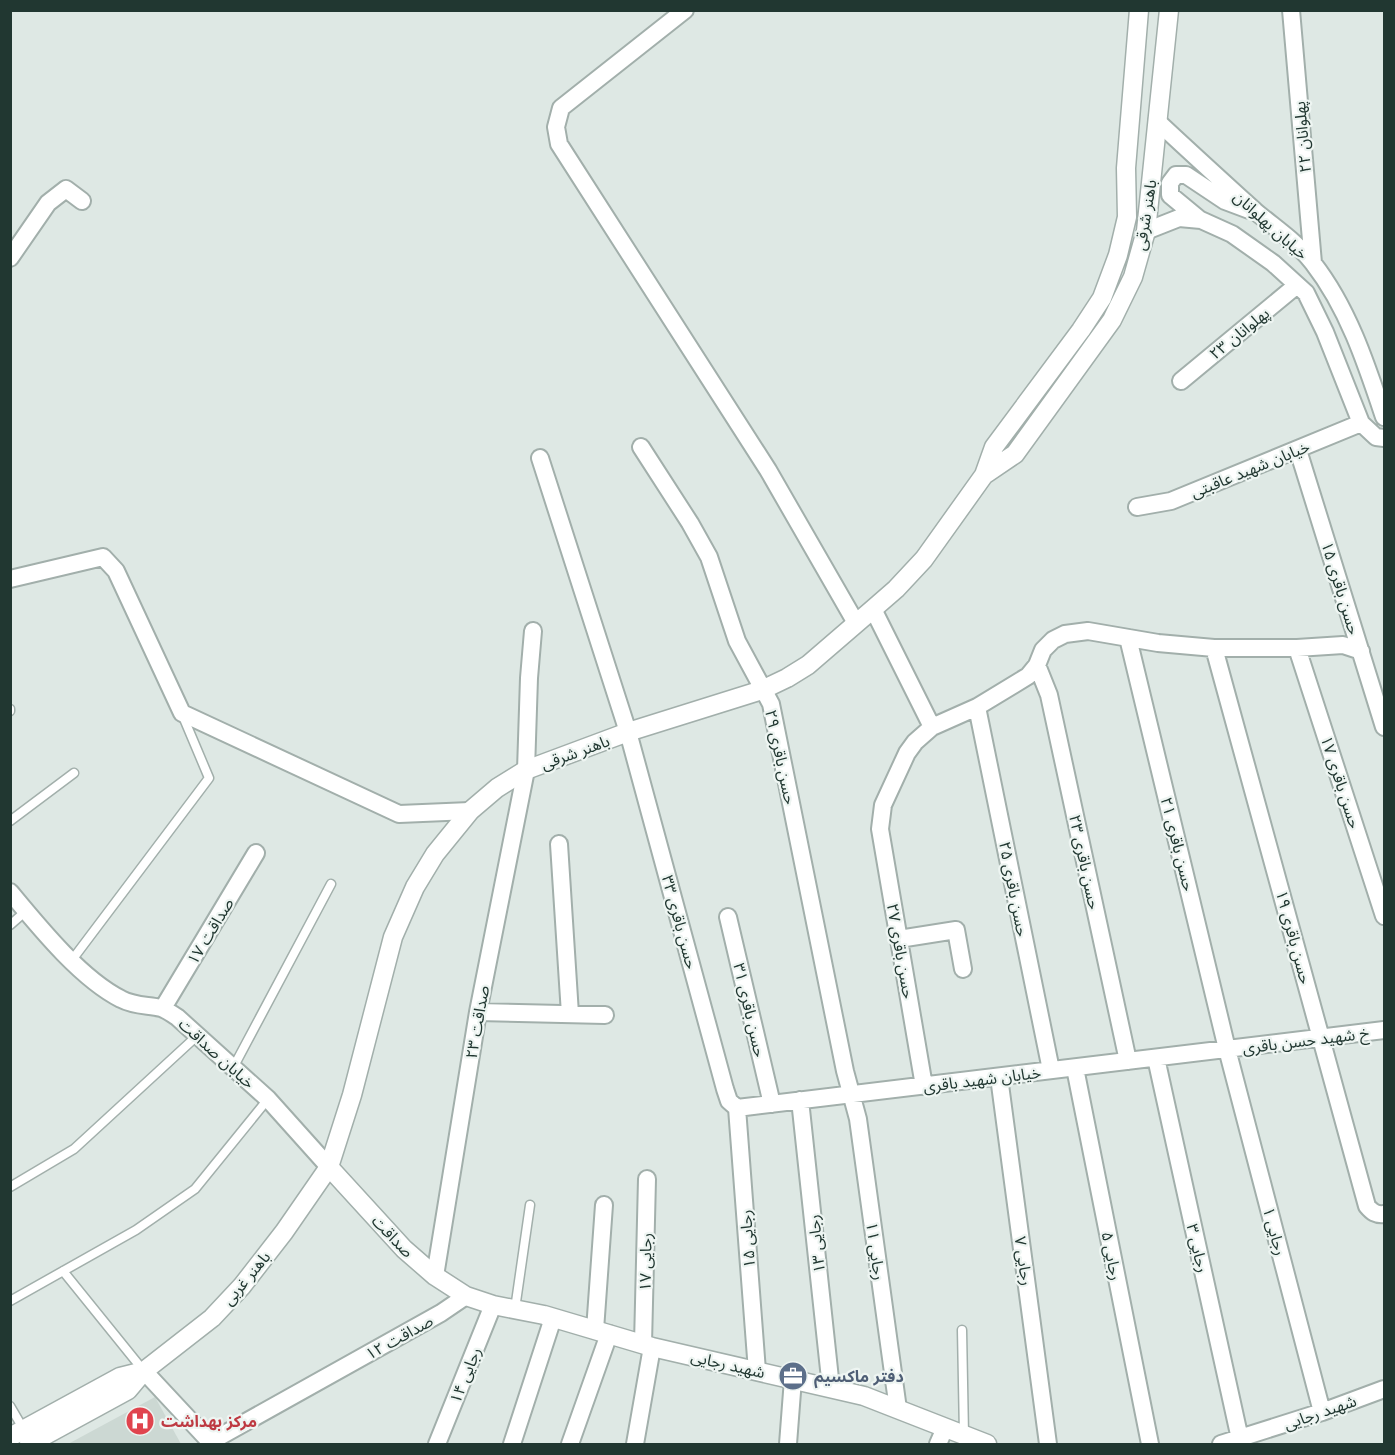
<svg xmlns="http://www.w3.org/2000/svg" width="1395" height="1455" viewBox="0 0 1395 1455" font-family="Quicksand,'Noto Sans Arabic',sans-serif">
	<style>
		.built { fill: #ccd8d3 }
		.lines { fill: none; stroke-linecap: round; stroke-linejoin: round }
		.service-casing { stroke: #a2afab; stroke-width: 11 }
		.minor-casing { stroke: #a2afab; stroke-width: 20 }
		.tertiary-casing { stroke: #a2afab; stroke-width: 21 }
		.service { stroke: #fff; stroke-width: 8 }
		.minor { stroke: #fff; stroke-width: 16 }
		.tertiary { stroke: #fff; stroke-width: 18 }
		.labels { text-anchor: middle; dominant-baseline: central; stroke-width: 4.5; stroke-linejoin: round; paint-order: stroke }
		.street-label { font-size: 16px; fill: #213731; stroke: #eef5f2 }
		.service-label { font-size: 16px; font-weight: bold; fill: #4e5e75; stroke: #eef5f2; text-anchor: start }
		.health-label { font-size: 16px; font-weight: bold; fill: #be3a42; stroke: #eef5f2; text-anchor: start }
	</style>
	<rect width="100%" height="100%" fill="#dee8e4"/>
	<path class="built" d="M155 1397 181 1444H68Z"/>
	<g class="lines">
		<g class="service-casing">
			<path id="service" d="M10 709V711
				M10 821 74 773
				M10 925 26 911
				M72 960 209 778 182 714
				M233 1068 331 884
				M10 1187 74 1149 198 1035
				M63 1271 143 1370
				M10 1301 136 1230 195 1189 268 1099
				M515 1309 530 1205
				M962 1330 964 1435
				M10 1406 24 1430"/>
		</g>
		<g class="minor-casing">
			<path id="minor" d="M685 10 561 108 556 127 559 144 768 470 856 623
				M1291 10 1313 263
				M1157 121C1189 151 1222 181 1255 211 1275 228 1297 242 1313 263 1348 308 1366 363 1384 417
				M1199 219 1170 195V183L1176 175H1186L1225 201 1249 210
				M1146 231 1179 218 1201 220 1232 234 1273 263 1306 293 1325 332 1361 423 1376 437 1384 438
				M10 258 48 203 66 189 82 201
				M1181 381 1297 285
				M641 447 690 523 709 557 737 641 771 704 845 1071 858 1119 898 1409
				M1298 450 1384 727
				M540 458 628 732 725 1089 729 1101 737 1108
				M1137 507 1171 501 1361 423
				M10 579 103 557 116 571 182 713 399 814 470 811
				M873 609 932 727
				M1128 638 1227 1049 1322 1412
				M1214 648 1367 1206C1372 1212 1376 1215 1384 1214
				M1297 648 1384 916
				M1037 665 1049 695 1128 1061
				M977 707 1051 1070
				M559 844 570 1014
				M10 892C39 927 81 979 121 999 134 1006 147 1005 161 1008 167 1010 172 1014 177 1017L268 1099 329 1167
				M728 917 772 1104
				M899 939 956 930 963 969
				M163 1008 256 853
				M478 1012 605 1015
				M1156 1058 1240 1439
				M1075 1068 1150 1444
				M999 1077 1048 1444
				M924 1086 880 829 883 805 907 753 915 742 932 727 977 707 1028 676 1037 665 1043 650 1053 640 1065 634 1088 631 1158 643 1214 648H1297L1343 645 1361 651
				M800 1100 831 1388
				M737 1108 1384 1030
				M737 1108 757 1371
				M435 1276 478 1012 526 770 529 678 533 631
				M595 1330 604 1205
				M643 1344 647 1179
				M144 1371 212 1444
				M210 1442 441 1313 466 1296
				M437 1444 493 1305
				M512 1444 553 1318
				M570 1444 609 1334
				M635 1444 652 1347
				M788 1444 793 1379
				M938 1444 945 1428
				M1221 1444 1322 1412 1384 1389"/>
		</g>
		<g class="tertiary-casing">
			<path id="tertiary" d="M984 475 1015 454 1112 320 1133 277 1146 231 1169 10
				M329 1167 404 1249 435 1276 466 1296 493 1305 544 1315 652 1347 864 1396 987 1444
				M10 1437 120 1377 144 1371
				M29 1444 128 1390 144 1371 212 1318 242 1286 284 1232 329 1167 352 1095 393 937 415 887 435 854 470 811 497 788 526 770 628 732 762 690 787 678 808 665 873 609 896 589 924 559 984 475 994 447 1081 330 1102 298 1118 255 1127 217 1126 168 1139 10"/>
		</g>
		<use href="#service" class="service"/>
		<use href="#minor" class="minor"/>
		<use href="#tertiary" class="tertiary"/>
	</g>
	<defs>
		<g id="office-disc" transform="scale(1.5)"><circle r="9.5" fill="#5c6f8a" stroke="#eef5f2"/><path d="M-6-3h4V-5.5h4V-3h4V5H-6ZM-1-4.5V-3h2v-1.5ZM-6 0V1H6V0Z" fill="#fff"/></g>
		<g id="hospital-disc" transform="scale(1.5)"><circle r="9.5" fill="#e0444e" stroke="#eef5f2"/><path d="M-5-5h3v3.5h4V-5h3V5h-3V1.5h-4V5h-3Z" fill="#fff"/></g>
	</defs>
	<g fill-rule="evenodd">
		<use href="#office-disc" x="793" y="1376"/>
		<use href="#hospital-disc" x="140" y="1421"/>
	</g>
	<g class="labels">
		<g class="street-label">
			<text transform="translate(1302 137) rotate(-95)">پهلوانان ۲۲</text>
			<text transform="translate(1145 215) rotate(-81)">باهنر شرقی</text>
			<text transform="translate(1271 225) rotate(42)">خیابان پهلوانان</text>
			<text transform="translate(1239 333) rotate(-39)">پهلوانان ۲۳</text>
			<text transform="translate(1250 469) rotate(-22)">خیابان شهید عاقبتی</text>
			<text transform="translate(1341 588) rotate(73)">حسن باقری ۱۵</text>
			<text transform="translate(575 752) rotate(-20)">باهنر شرقی</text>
			<text transform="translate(781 757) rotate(78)">حسن باقری ۲۹</text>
			<text transform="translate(1341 782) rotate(72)">حسن باقری ۱۷</text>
			<text transform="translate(1178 844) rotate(76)">حسن باقری ۲۱</text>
			<text transform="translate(1085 862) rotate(78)">حسن باقری ۲۳</text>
			<text transform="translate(1014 889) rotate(79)">حسن باقری ۲۵</text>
			<text transform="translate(680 922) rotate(75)">حسن باقری ۳۳</text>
			<text transform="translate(210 931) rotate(-59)">صداقت ۱۷</text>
			<text transform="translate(1294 937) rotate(75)">حسن باقری ۱۹</text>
			<text transform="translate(901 951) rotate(80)">حسن باقری ۲۷</text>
			<text transform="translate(750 1010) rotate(77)">حسن باقری ۳۱</text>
			<text transform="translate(477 1022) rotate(-80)">صداقت ۲۳</text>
			<text transform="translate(1306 1040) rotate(-7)">خ شهید حسن باقری</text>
			<text transform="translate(217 1053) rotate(42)">خیابان صداقت</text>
			<text transform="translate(982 1079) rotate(-7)">خیابان شهید باقری</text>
			<text transform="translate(1275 1231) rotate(75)">رجایی ۱</text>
			<text transform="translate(393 1236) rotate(46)">صداقت</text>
			<text transform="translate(747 1239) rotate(-94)">رجایی ۱۵</text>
			<text transform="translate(816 1244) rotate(-96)">رجایی ۱۳</text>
			<text transform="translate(1198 1248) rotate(77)">رجایی ۳</text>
			<text transform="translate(876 1251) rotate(82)">رجایی ۱۱</text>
			<text transform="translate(1112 1256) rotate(79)">رجایی ۵</text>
			<text transform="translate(1024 1261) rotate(82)">رجایی ۷</text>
			<text transform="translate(645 1262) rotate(-89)">رجایی ۱۷</text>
			<text transform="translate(246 1278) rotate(-50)">باهنر غربی</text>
			<text transform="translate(399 1337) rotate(-29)">صداقت ۱۲</text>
			<text transform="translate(728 1364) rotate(13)">شهید رجایی</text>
			<text transform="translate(465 1375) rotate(-68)">رجایی ۱۴</text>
			<text transform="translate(1320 1412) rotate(-19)">شهید رجایی</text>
		</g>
		<g class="service-label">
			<text x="814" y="1376">دفتر ماکسیم</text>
		</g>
		<g class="health-label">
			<text x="161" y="1421">مرکز بهداشت</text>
		</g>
	</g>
	<rect width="1395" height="1455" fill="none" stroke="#213731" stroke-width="24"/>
</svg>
